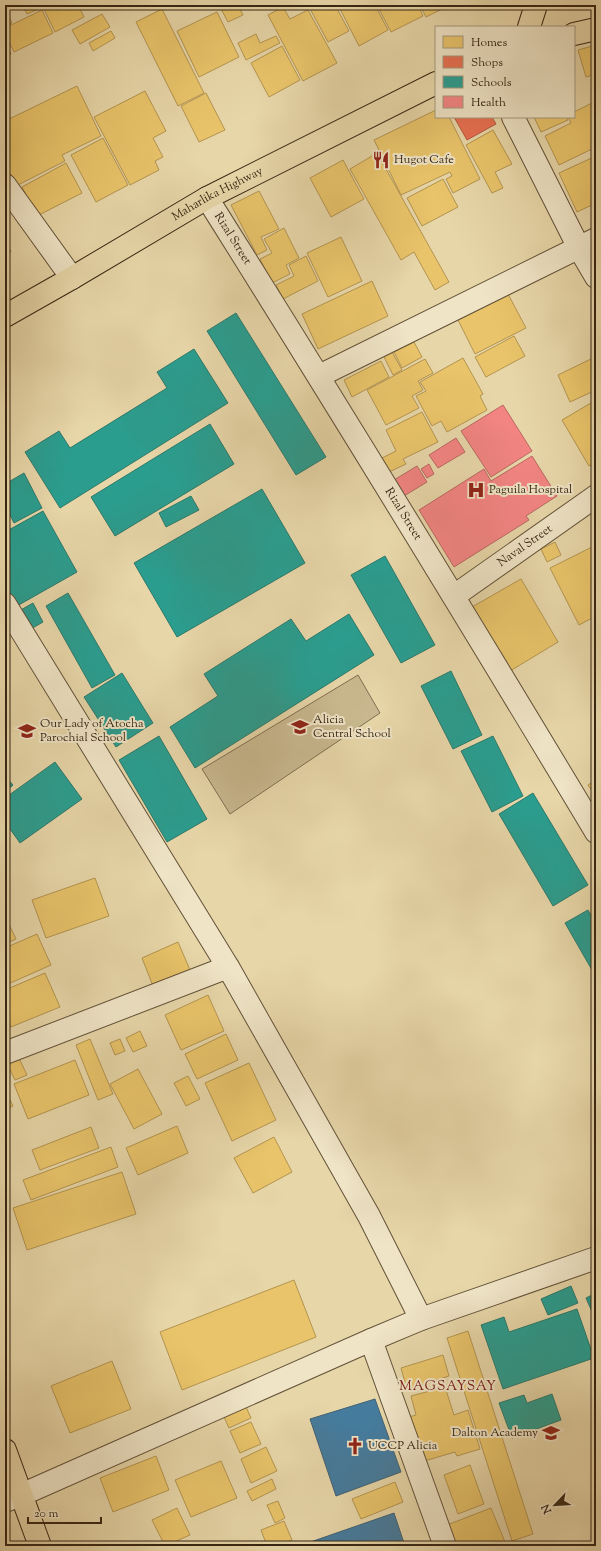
<svg xmlns="http://www.w3.org/2000/svg" width="601" height="1551" viewBox="0 0 601 1551" font-family="'Sorts Mill Goudy',serif">
	<style>
		.green { fill: #c9b88f; stroke: #7f6e51 }
		.homes { fill: #e9c46a; stroke: #b39450 }
		.shops { fill: #e76f51; stroke: #b2593e }
		.schools { fill: #2a9d8f; stroke: #2d796a }
		.health { fill: #f28482; stroke: #b96861 }
		.public { fill: #457b9d; stroke: #406174 }
		.lines { fill: none; stroke-linecap: round; stroke-linejoin: round }
		.minor-casing { stroke: #625138; stroke-width: 24 }
		.major-casing { stroke: #352513; stroke-width: 24 }
		.minor { stroke: #efe4c6; stroke-width: 22 }
		.major { stroke: #e7d6a8; stroke-width: 22 }
		.labels { text-anchor: middle; dominant-baseline: central; stroke-width: 4; stroke-linejoin: round; paint-order: stroke }
		.poi-label { font-size: 12px; fill: #352513; stroke: #efe4c6; text-anchor: start }
		.street-label { font-size: 12px; fill: #352513; stroke: #efe4c6 }
		.quarter-label { font-size: 14px; letter-spacing: 1px; fill: #7a1f14; stroke: #efe4c6 }
	</style>
	<rect width="100%" height="100%" fill="#e7d6a8"/>
	<filter id="stains"><feTurbulence type="fractalNoise" baseFrequency=".005" numOctaves="4"/><feColorMatrix values="0 0 0 0 .2 0 0 0 0 .09 0 0 0 0 .02 0 0 0 .5 -.17"/></filter>
	<radialGradient id="worn" r=".72"><stop offset=".6" stop-color="#630" stop-opacity="0"/><stop offset="1" stop-color="#630" stop-opacity=".3"/></radialGradient>
	<path class="green" d="M358 675 380 713 230 814 202 769Z"/>
	<path class="homes" d="M23 5H78L84 17 55 32 43 7 27 14Z
		M219 5H238L243 15 228 22Z
		M308 5H335L349 31 328 42Z
		M338 5H375L388 30 359 46Z
		M377 5H418L423 16 391 32Z
		M420 5H450L426 17Z
		M283 7 290 19 308 10 337 63 303 81 268 15Z
		M5 9 12 23 5 27Z
		M162 9 204 93 178 106 136 22Z
		M42 10 53 33 14 52 5 34V28Z
		M217 12 239 57 199 77 177 31Z
		M102 14 110 27 80 44 72 30Z
		M111 31 115 38 93 51 89 43Z
		M256 34 260 43 276 36 280 43 246 60 238 43Z
		M5 42 11 54 5 57Z
		M596 45V74L586 77 578 50Z
		M282 46 300 80 269 97 251 63Z
		M77 86 101 136 62 155 65 161 16 186 5 164V121Z
		M145 91 166 131 153 138 163 157 155 161 159 170 130 185 94 117Z
		M206 93 225 130 199 142 181 106Z
		M596 101V147L559 165 545 136 571 123 568 117H574V112Z
		M436 110V117H449L480 179 453 193 446 179 452 176 450 172 401 195 374 140Z
		M534 117H566L568 120 541 132Z
		M493 130 512 164 495 172 503 188 492 193 466 145Z
		M103 138 128 185 96 202 71 155Z
		M377 153 449 282 435 290 414 252 401 260 350 169Z
		M596 156V203L577 212 559 173Z
		M343 160 364 199 331 217 310 178Z
		M66 163 82 193 37 216 22 187Z
		M443 179 458 207 422 226 407 198Z
		M259 191 279 229 261 237 267 250 257 255 231 205Z
		M284 228 299 258 286 265 290 274 272 283 260 259 272 253 264 239Z
		M341 237 362 281 328 297 307 253Z
		M5 239 11 252 5 254Z
		M306 256 318 281 283 299 276 285 294 276 289 265Z
		M372 281 388 316 318 349 302 314Z
		M508 294 526 328 475 354 458 320Z
		M514 336 525 356 486 377 475 357Z
		M414 342 422 357 402 368 394 352Z
		M392 352 402 370 393 375 384 357Z
		M595 357 596 390 570 402 558 375Z
		M463 358 483 394 480 396 487 410 447 432 441 421 432 426 416 396 426 391 420 382Z
		M425 359 433 373 418 381 423 390 412 396 419 408 386 425 367 390Z
		M381 361 389 377 352 397 344 380Z
		M596 400V462L589 466 562 420Z
		M422 412 438 442 403 459 406 464 389 472 382 458 396 451 386 430Z
		M555 542 561 555 547 562 541 549Z
		M596 545V616L579 625 550 568Z
		M521 579 558 642 510 671 472 607Z
		M596 780V797L588 785Z
		M95 878 109 916 46 938 32 900Z
		M5 916 16 939 5 944Z
		M37 934 51 965 6 985 5 982V948Z
		M178 942 190 970 153 986 142 958Z
		M45 973 60 1007 11 1027 5 1013V990Z
		M208 995 224 1031 181 1050 165 1015Z
		M140 1031 147 1046 133 1052 126 1038Z
		M226 1034 238 1060 197 1079 185 1054Z
		M90 1039 113 1094 98 1100 76 1045Z
		M120 1039 125 1051 115 1055 110 1043Z
		M19 1058 27 1075 15 1080 7 1064Z
		M75 1060 89 1095 28 1119 14 1084Z
		M249 1063 276 1120 232 1141 205 1083Z
		M138 1069 162 1114 134 1129 110 1084Z
		M188 1076 200 1099 186 1106 174 1083Z
		M5 1090 13 1106 5 1110Z
		M177 1126 188 1153 138 1175 126 1148Z
		M91 1127 99 1148 40 1170 32 1150Z
		M274 1137 292 1172 253 1193 234 1158Z
		M111 1147 118 1167 31 1200 23 1180Z
		M122 1172 136 1214 27 1250 13 1208Z
		M294 1280 316 1337 182 1390 160 1332Z
		M468 1331 533 1534 512 1541 447 1338Z
		M443 1355 449 1376 407 1390 401 1368Z
		M112 1361 131 1409 70 1433 51 1386Z
		M445 1387 454 1415 468 1410 480 1449 457 1456 455 1452 421 1462 409 1417 416 1415 411 1396Z
		M246 1407 251 1418 229 1428 224 1417Z
		M251 1422 261 1444 240 1453 230 1431Z
		M266 1447 277 1471 251 1483 241 1459Z
		M156 1456 169 1490 113 1512 100 1478Z
		M221 1461 237 1498 191 1517 175 1480Z
		M470 1465 484 1504 458 1514 444 1475Z
		M272 1479 276 1489 252 1501 247 1491Z
		M395 1482 403 1502 361 1519 352 1499Z
		M278 1501 285 1518 275 1523 267 1505Z
		M177 1508 190 1535 165 1546 152 1520Z
		M491 1508 505 1542 496 1546H456L447 1525Z
		M284 1521 292 1540 278 1546H267L261 1530Z"/>
	<path class="shops" d="M454 117H492L496 124 467 140Z"/>
	<path class="schools" d="M236 313 326 457 296 475 207 331Z
		M194 349 228 403 60 508 25 452 59 431 70 448 167 388 157 372Z
		M210 424 234 464 115 536 91 497Z
		M24 473 42 508 14 523 5 505V484Z
		M262 489 305 563 177 637 134 563Z
		M191 496 199 510 166 527 159 513Z
		M43 511 77 572 17 606 5 585V532Z
		M385 556 435 645 401 663 351 575Z
		M68 593 115 675 92 688 46 606Z
		M33 603 43 622 29 630 19 611Z
		M349 614 374 655 195 768 170 727 218 696 204 674 291 619 306 641Z
		M451 671 482 735 453 749 421 686Z
		M122 673 153 723 116 747 84 697Z
		M159 736 207 819 167 842 119 760Z
		M493 736 523 796 492 812 461 751Z
		M55 762 82 799 20 843 5 822V798Z
		M5 776 13 785 5 792Z
		M533 793 588 885 553 906 499 814Z
		M588 910 596 924V977L565 923Z
		M571 1286 578 1303 548 1315 541 1299Z
		M596 1293V1321L586 1298Z
		M577 1309 594 1358 503 1389 481 1325 504 1317 509 1332Z
		M552 1394 561 1420 512 1438 499 1403 524 1395 527 1403Z"/>
	<path class="health" d="M503 405 532 451 491 477 461 431Z
		M456 438 465 452 438 468 429 455Z
		M532 456 557 496 526 516 529 520 454 567 419 510 484 469 491 481Z
		M429 464 434 474 427 478 421 469Z
		M417 466 427 482 404 496 394 480Z"/>
	<path class="public" d="M375 1399 401 1472 336 1496 310 1419Z
		M394 1513 405 1546H299Z"/>
	<g class="lines">
		<g class="minor-casing">
			<g id="minor">
				<path d="M513 117 579 248 596 277"/>
				<path d="M5 185 72 278"/>
				<path id="s1" d="M207 198C339 408 468 619 596 832"/>
				<path d="M319 376 596 239"/>
				<path id="s2" d="M454 596 596 496"/>
				<path d="M5 604 228 967 369 1216 421 1319"/>
				<path d="M5 1053 228 967"/>
				<path d="M371 1340 445 1546"/>
				<path d="M5 1501 21 1495 371 1340 421 1319 596 1258"/>
			</g>
		</g>
		<g class="major-casing">
			<g id="major">
				<path d="M529 27 536 5"/>
				<path d="M574 34 596 29"/>
				<path id="s3" d="M5 316 72 278 207 198 436 83"/>
				<path d="M5 1450 40 1546"/>
			</g>
		</g>
		<use href="#minor" class="minor"/>
		<use href="#major" class="major"/>
	</g>
	<defs>
		<g id="restaurant-bare" transform="scale(1.38)"><path d="M-5-6h1v4h1v-4h1v4h1v-4h1v5L-1.5 .5V6h-2V.5L-5-1ZM5-6V6H3V1.5H1.5Q1.5-4 5-6Z" fill="#8f2418" stroke="#efe4c6" stroke-width="2.5" paint-order="stroke"/></g>
		<g id="hospital-bare" transform="scale(1.38)"><path d="M-5-5h3v3.5h4V-5h3V5h-3V1.5h-4V5h-3Z" fill="#8f2418" stroke="#efe4c6" stroke-width="2.5" paint-order="stroke"/></g>
		<g id="school-bare" transform="scale(1.38)"><path d="M0-5L7-2L0 1L-7-2ZM-4 1L0 2.5L4 1V4Q0 6-4 4Z" fill="#8f2418" stroke="#efe4c6" stroke-width="2.5" paint-order="stroke"/></g>
		<g id="church-bare" transform="scale(1.38)"><path d="M-1.2-6h2.4v3.5h3.3v2.4h-3.3V6h-2.4V-.1h-3.3v-2.4h3.3Z" fill="#8f2418" stroke="#efe4c6" stroke-width="2.5" paint-order="stroke"/></g>
	</defs>
	<g fill-rule="evenodd">
		<use href="#restaurant-bare" x="381" y="160"/>
		<use href="#hospital-bare" x="476" y="490"/>
		<use href="#school-bare" x="300" y="727"/>
		<use href="#school-bare" x="27" y="731"/>
		<use href="#school-bare" x="551" y="1433"/>
		<use href="#church-bare" x="355" y="1446"/>
	</g>
	<g class="labels">
		<g class="poi-label">
			<text x="394" y="160">Hugot Cafe</text>
			<text x="489" y="490">Paguila Hospital</text>
			<text x="313" y="720">Alicia<tspan x="313" dy="14">Central School</tspan></text>
			<text x="40" y="724">Our Lady of Atocha<tspan x="40" dy="14">Parochial School</tspan></text>
			<text x="538" y="1433" text-anchor="end">Dalton Academy</text>
			<text x="368" y="1446">UCCP Alicia</text>
		</g>
		<g class="street-label">
			<text stroke="none"><textPath href="#s3" startOffset="245">Maharlika Highway</textPath></text>
			<text stroke="none"><textPath href="#s1" startOffset="48">Rizal Street</textPath></text>
			<text stroke="none"><textPath href="#s1" startOffset="372">Rizal Street</textPath></text>
			<text stroke="none"><textPath href="#s2" startOffset="87">Naval Street</textPath></text>
		</g>
		<g class="quarter-label">
			<text x="448" y="1387">MAGSAYSAY</text>
		</g>
	</g>
	<rect width="601" height="1551" fill="none" stroke="#e7d6a8" stroke-width="20"/>
	<rect x="6" y="6" width="589" height="1539" fill="none" stroke="#352513" stroke-width="2"/>
	<rect x="10" y="10" width="581" height="1531" fill="none" stroke="#352513"/>
	<rect x="435" y="26" width="140" height="92" fill="#efe4c6" stroke="#a5987e"/>
	<rect x="443" y="36" width="20" height="12" fill="#e9c46a" stroke="#a5987e"/>
	<text x="471" y="46" font-size="12" fill="#352513">Homes</text>
	<rect x="443" y="56" width="20" height="12" fill="#e76f51" stroke="#a5987e"/>
	<text x="471" y="66" font-size="12" fill="#352513">Shops</text>
	<rect x="443" y="76" width="20" height="12" fill="#2a9d8f" stroke="#a5987e"/>
	<text x="471" y="86" font-size="12" fill="#352513">Schools</text>
	<rect x="443" y="96" width="20" height="12" fill="#f28482" stroke="#a5987e"/>
	<text x="471" y="106" font-size="12" fill="#352513">Health</text>
	<g transform="translate(555 1505) rotate(245)" stroke="#efe4c6" stroke-width="3" paint-order="stroke">
	<path d="M0-3L7 15L0 10L-7 15Z" fill="#352513"/>
	<text y="-6" font-size="11" font-weight="bold" text-anchor="middle" fill="#352513">N</text>
	</g>
	<path d="M28 1517v6h73v-6" fill="none" stroke="#352513" stroke-width="2"/>
	<text x="34" y="1517" font-size="12" fill="#352513" stroke="#efe4c6" stroke-width="3" paint-order="stroke">20 m</text>
	<rect width="100%" height="100%" filter="url(#stains)"/>
	<rect width="100%" height="100%" fill="url(#worn)"/>
</svg>
